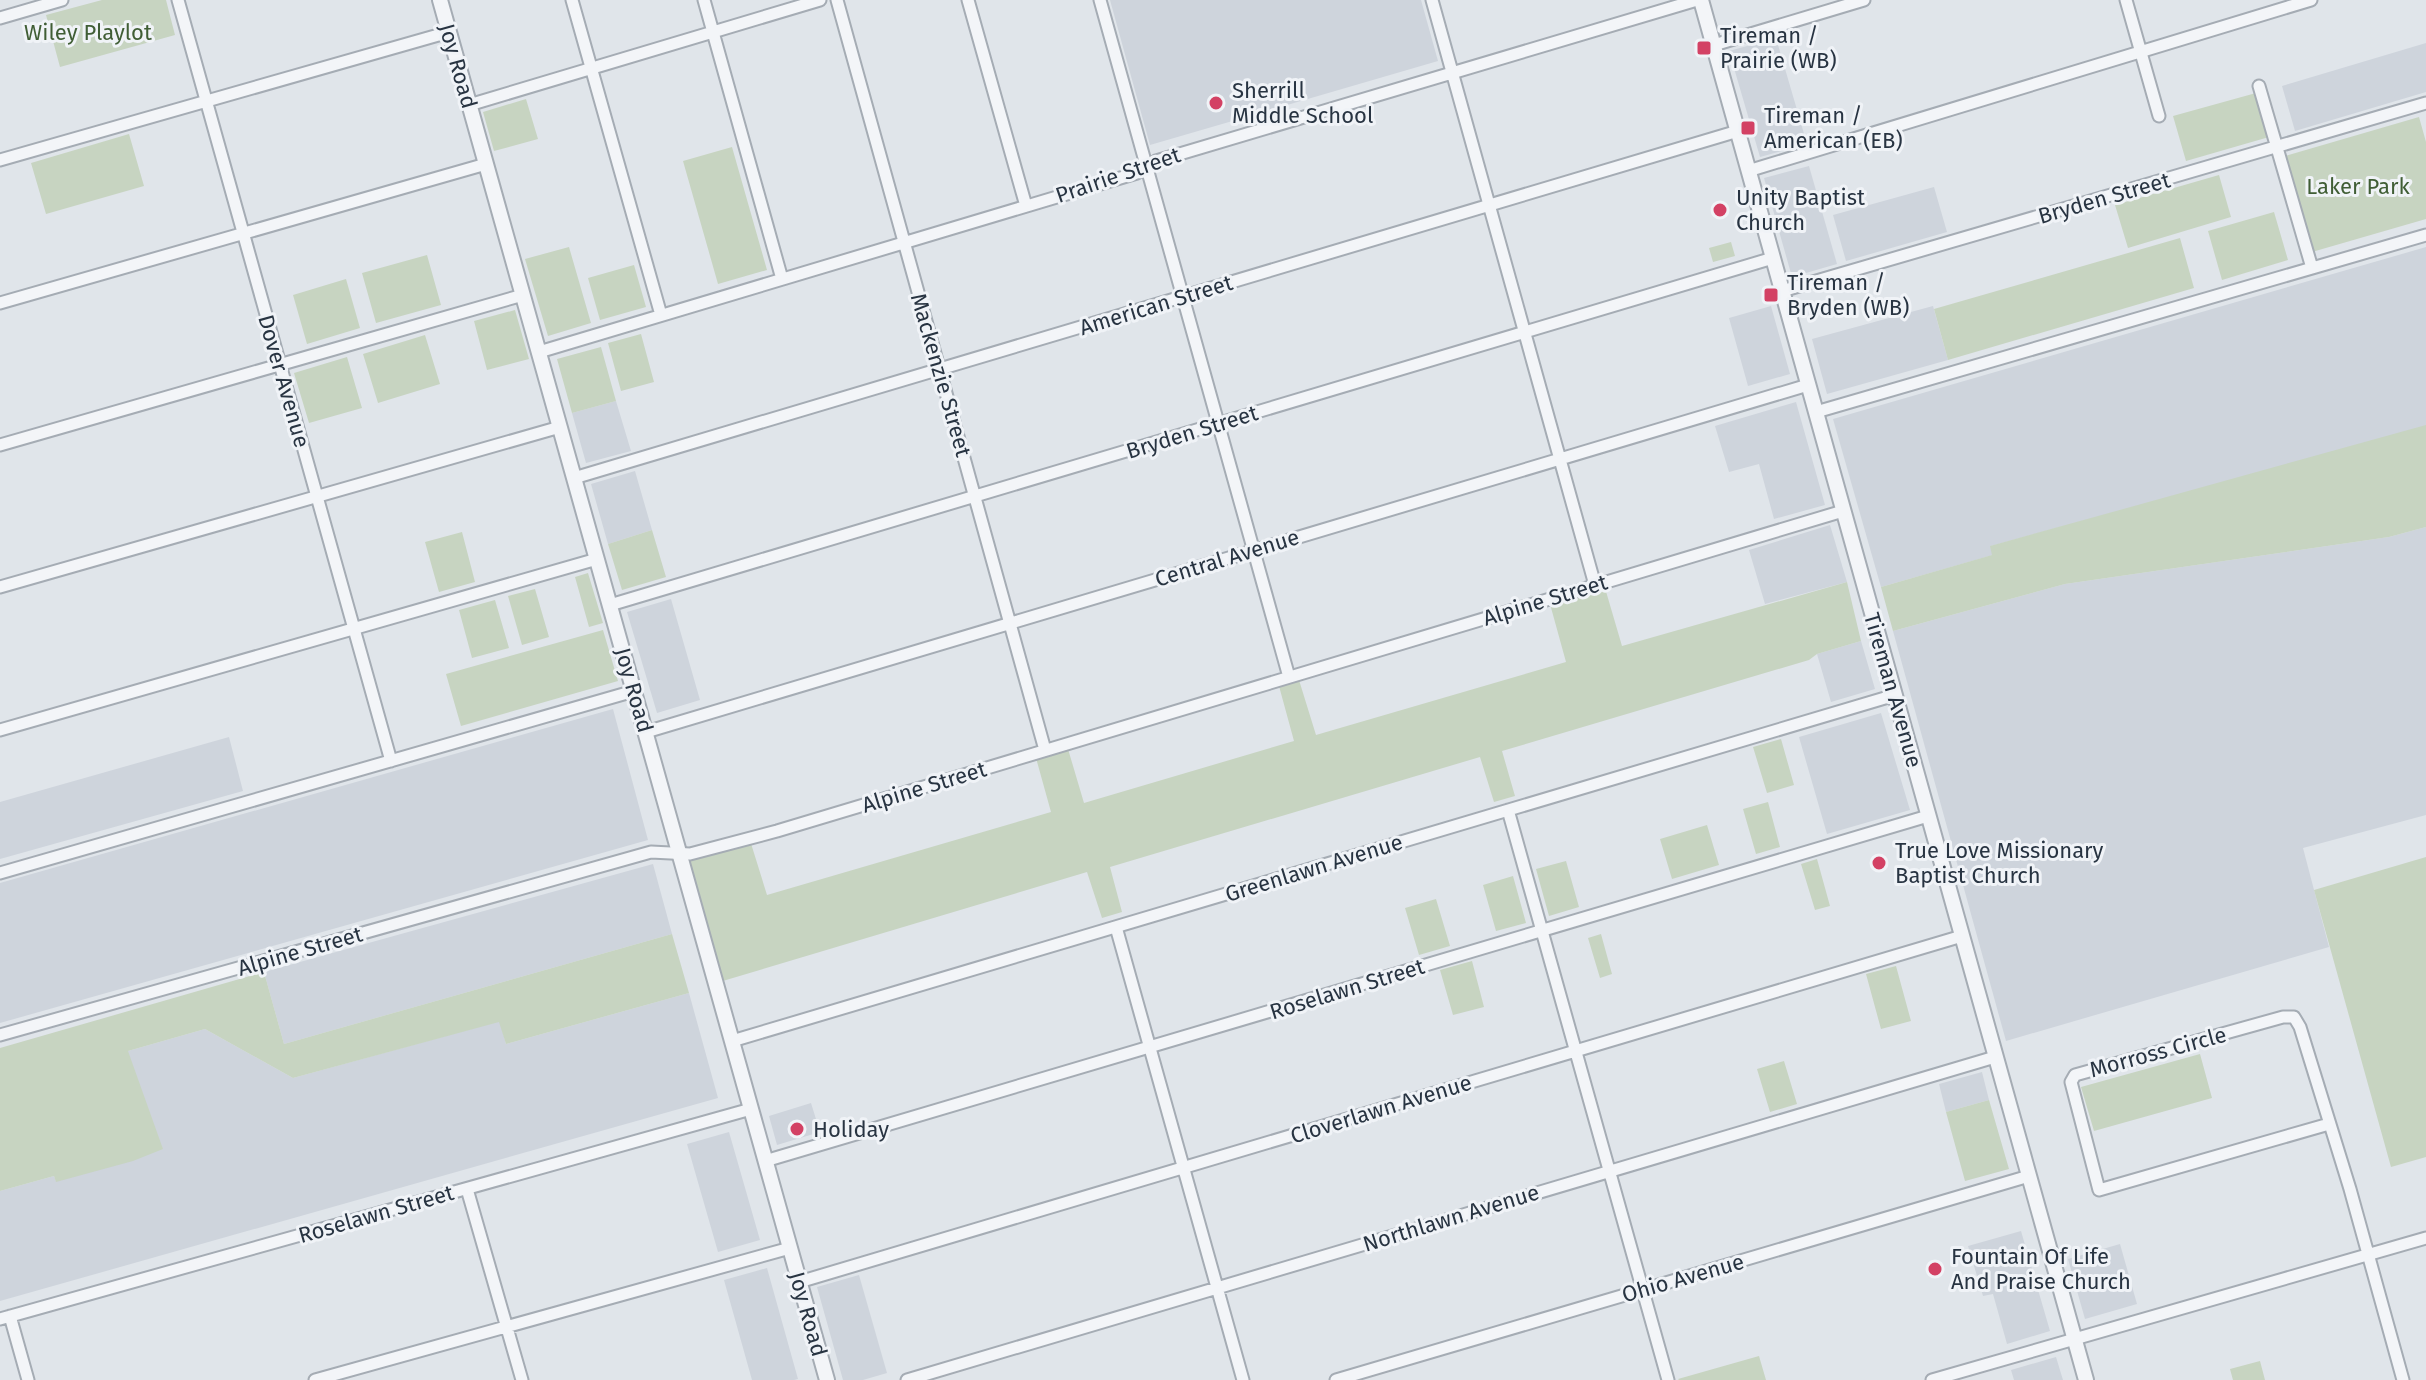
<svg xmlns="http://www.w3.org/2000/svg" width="2426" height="1380" viewBox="0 0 2426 1380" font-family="'Fira Sans',sans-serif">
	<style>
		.built { fill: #ced4dc }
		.green { fill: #c7d4c1 }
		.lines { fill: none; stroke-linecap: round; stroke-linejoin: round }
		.minor-casing { stroke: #a5acb4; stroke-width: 15 }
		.tertiary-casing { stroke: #a5acb4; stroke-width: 18 }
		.minor { stroke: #f3f5f8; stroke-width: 11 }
		.tertiary { stroke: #f3f5f8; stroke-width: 14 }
		.poi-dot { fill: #d34164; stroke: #f0f3f7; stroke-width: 3 }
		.labels { text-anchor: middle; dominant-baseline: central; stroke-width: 6; stroke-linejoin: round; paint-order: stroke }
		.park-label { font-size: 22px; fill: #405e35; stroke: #f0f3f7 }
		.poi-label { font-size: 22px; fill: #283442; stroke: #f0f3f7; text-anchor: start }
		.street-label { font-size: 22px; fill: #283442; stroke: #f0f3f7 }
	</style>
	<rect width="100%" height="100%" fill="#e0e5ea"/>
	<path class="built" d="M1110 0H1421L1438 61 1150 145Z
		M1776 38 1807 144 1760 157 1729 51Z
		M2426 43V92L2295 131 2282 86Z
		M1809 166 1837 264 1792 277 1764 178Z
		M1934 187 1947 232 1846 261 1833 215Z
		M2426 247V427L1991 546 1993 555 1881 587 1833 419Z
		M1771 306 1790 374 1748 386 1729 318Z
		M1933 306 1948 360 1827 394 1812 339Z
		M616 401 631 451 586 463 572 413Z
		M1796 402 1825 505 1774 519 1759 464 1729 472 1715 426Z
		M635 471 652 530 608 544 591 484Z
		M1830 525 1847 582 1765 604 1749 550Z
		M2426 527V815L2303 848 2329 947 2006 1041 1893 631 2065 584 2389 537Z
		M671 599 700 700 657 713 627 612Z
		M1861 641 1875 689 1831 702 1817 654Z
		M613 709 648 840 0 1023V883Z
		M1881 713 1910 810 1827 834 1799 737Z
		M229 737 243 791 0 859V802Z
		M653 864 672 934 284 1044 264 972Z
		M689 993 718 1098 0 1301V1191L54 1176 56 1181 128 1051 205 1029 293 1078 500 1021 506 1044Z
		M1982 1072 1989 1100 1946 1112 1939 1084Z
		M811 1103 820 1132 777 1145 769 1116Z
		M729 1132 760 1240 718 1252 687 1144Z
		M2021 1231 2050 1331 2007 1344 1993 1294 1983 1296 1968 1246Z
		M2120 1244 2137 1304 2085 1319 2068 1259Z
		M767 1268 798 1379 794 1380H752L724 1280Z
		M859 1275 887 1373 863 1380H843L817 1287Z
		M2056 1357 2063 1380H2014L2011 1370Z"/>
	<path class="green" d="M102 0H166L175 35 60 67 46 15Z
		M2256 93 2269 137 2186 161 2173 116Z
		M526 99 538 139 494 151 483 112Z
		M2419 117 2426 142V219L2312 252 2285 156Z
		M129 134 144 186 46 214 31 163Z
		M732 147 767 270 718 284 683 161Z
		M2219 175 2231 217 2128 248 2115 205Z
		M2274 212 2288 260 2222 280 2208 231Z
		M2180 238 2194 288 1948 360 1934 309Z
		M1731 242 1735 256 1713 262 1709 248Z
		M569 247 591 323 548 336 525 259Z
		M427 255 441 305 376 323 362 273Z
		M634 265 646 307 600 320 588 278Z
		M346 279 360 328 307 344 293 295Z
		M515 310 529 359 487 370 474 321Z
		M641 334 654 382 621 391 608 343Z
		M425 335 440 384 378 403 363 354Z
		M601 347 616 401 572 413 557 359Z
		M347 357 362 408 309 423 294 373Z
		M2426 425V527L2389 537 2065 584 1893 631 1881 587 1992 555 1990 546Z
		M652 530 666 577 622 590 608 544Z
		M462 532 475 582 439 592 425 542Z
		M588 573 603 623 589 627 575 577Z
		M1847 582 1861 641 1817 654 1809 660 1502 751 1515 796 1494 802 1480 757 1110 867 1122 912 1102 918 1087 872 716 983 681 858 749 837 767 895 1051 812 1036 758 1068 749 1084 803 1294 741 1279 686 1299 680 1316 735 1566 662 1550 604 1605 588 1622 646Z
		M535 589 549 637 522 645 508 596Z
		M495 600 509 648 472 658 459 610Z
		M603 630 618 681 461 726 446 674Z
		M1781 739 1794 785 1767 793 1753 747Z
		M1768 802 1780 847 1756 854 1743 809Z
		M1707 825 1719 865 1672 879 1660 839Z
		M2426 857V1157L2391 1167 2314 890Z
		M1817 859 1830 906 1815 910 1801 864Z
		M1566 861 1579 907 1549 916 1536 869Z
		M1513 876 1526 923 1496 931 1483 885Z
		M1436 899 1450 946 1419 955 1405 908Z
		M672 934 689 993 506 1044 499 1022 293 1078 205 1029 128 1051 163 1149 133 1161 56 1182 54 1176 0 1191V1048L264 972 284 1044Z
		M1601 934 1612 974 1600 978 1588 938Z
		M1472 961 1484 1007 1453 1015 1440 970Z
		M1896 966 1911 1021 1881 1029 1866 974Z
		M2200 1054 2212 1098 2094 1131 2081 1087Z
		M1784 1061 1797 1104 1770 1112 1757 1069Z
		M1989 1100 2009 1169 1965 1181 1946 1112Z
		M1759 1356 1766 1380H1679L1678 1379Z
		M2260 1361 2265 1380H2233L2230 1369Z"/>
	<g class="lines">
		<g class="minor-casing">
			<path id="minor" d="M178 0 391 761
				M572 0 661 315
				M704 0 782 279
				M837 0 1045 750
				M968 0 1026 206
				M1100 0 1289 677
				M1432 0 1595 585
				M2126 0 2159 116
				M0 18 62 0
				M1714 45 1864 0
				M2259 86 2312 268
				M469 105 820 0
				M0 160 449 32
				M1748 171 2311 0
				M1782 291 2426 103
				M0 303 486 164
				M539 352 1137 173 1156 161 1697 0
				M1816 412 2426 235
				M0 445 523 295
				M574 478 1738 131
				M0 587 560 427
				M610 605 1773 258
				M0 730 597 559
				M646 732 1808 385
				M1508 810 1668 1380
				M0 873 634 691
				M1116 927 1243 1380
				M0 1035 651 852 690 854 777 831 1843 511
				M732 1041 1895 695
				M2329 1124 2099 1190 2071 1082 2075 1075 2283 1017H2294L2300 1027 2350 1189 2403 1380
				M765 1161 1928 816
				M467 1189 522 1380
				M799 1282 1962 936
				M10 1316 28 1380
				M0 1319 751 1109
				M315 1380 790 1248
				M907 1380 1995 1057
				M1336 1380 2029 1176
				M1932 1380 2426 1238"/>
		</g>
		<g class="tertiary-casing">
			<path id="tertiary" d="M440 0 827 1380
				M1701 0 2086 1380"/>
		</g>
		<use href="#minor" class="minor"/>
		<use href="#tertiary" class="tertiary"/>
	</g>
	<g class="poi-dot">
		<rect x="1696" y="40" width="16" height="16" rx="4"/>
		<circle cx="1216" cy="103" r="8"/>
		<rect x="1740" y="120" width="16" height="16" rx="4"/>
		<circle cx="1720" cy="210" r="8"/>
		<rect x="1763" y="287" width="16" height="16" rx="4"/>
		<circle cx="1879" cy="863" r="8"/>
		<circle cx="797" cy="1129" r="8"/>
		<circle cx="1935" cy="1269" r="8"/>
	</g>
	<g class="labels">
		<g class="park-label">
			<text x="88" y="32">Wiley Playlot</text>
			<text x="2358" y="186">Laker Park</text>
		</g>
		<g class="poi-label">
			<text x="1720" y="35">Tireman /<tspan x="1720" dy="25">Prairie (WB)</tspan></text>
			<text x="1232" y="90">Sherrill<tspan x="1232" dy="25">Middle School</tspan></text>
			<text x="1764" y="115">Tireman /<tspan x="1764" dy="25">American (EB)</tspan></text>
			<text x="1736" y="197">Unity Baptist<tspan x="1736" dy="25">Church</tspan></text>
			<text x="1787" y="282">Tireman /<tspan x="1787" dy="25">Bryden (WB)</tspan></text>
			<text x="1895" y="850">True Love Missionary<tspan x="1895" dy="25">Baptist Church</tspan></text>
			<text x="813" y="1129">Holiday</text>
			<text x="1951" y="1256">Fountain Of Life<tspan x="1951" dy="25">And Praise Church</tspan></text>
		</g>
		<g class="street-label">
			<text transform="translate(458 66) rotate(74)">Joy Road</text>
			<text transform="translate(1118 175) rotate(-19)">Prairie Street</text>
			<text transform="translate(2104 198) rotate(-16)">Bryden Street</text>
			<text transform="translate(1156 305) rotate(-17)">American Street</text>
			<text transform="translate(941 375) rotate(74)">Mackenzie Street</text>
			<text transform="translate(284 381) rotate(74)">Dover Avenue</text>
			<text transform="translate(1192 432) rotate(-17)">Bryden Street</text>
			<text transform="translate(1227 558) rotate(-17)">Central Avenue</text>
			<text transform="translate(1545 600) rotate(-17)">Alpine Street</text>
			<text transform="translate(634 690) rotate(74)">Joy Road</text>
			<text transform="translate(1893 690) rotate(74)">Tireman Avenue</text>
			<text transform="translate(924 787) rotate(-17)">Alpine Street</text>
			<text transform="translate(1314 868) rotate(-17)">Greenlawn Avenue</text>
			<text transform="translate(300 951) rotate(-16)">Alpine Street</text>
			<text transform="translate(1347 989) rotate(-17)">Roselawn Street</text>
			<text transform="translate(2158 1052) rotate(-15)">Morross Circle</text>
			<text transform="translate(1381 1109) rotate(-17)">Cloverlawn Avenue</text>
			<text transform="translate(376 1214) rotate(-16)">Roselawn Street</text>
			<text transform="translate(1451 1218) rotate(-17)">Northlawn Avenue</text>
			<text transform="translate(1683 1278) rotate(-16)">Ohio Avenue</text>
			<text transform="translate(808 1314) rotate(74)">Joy Road</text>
		</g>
	</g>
</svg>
